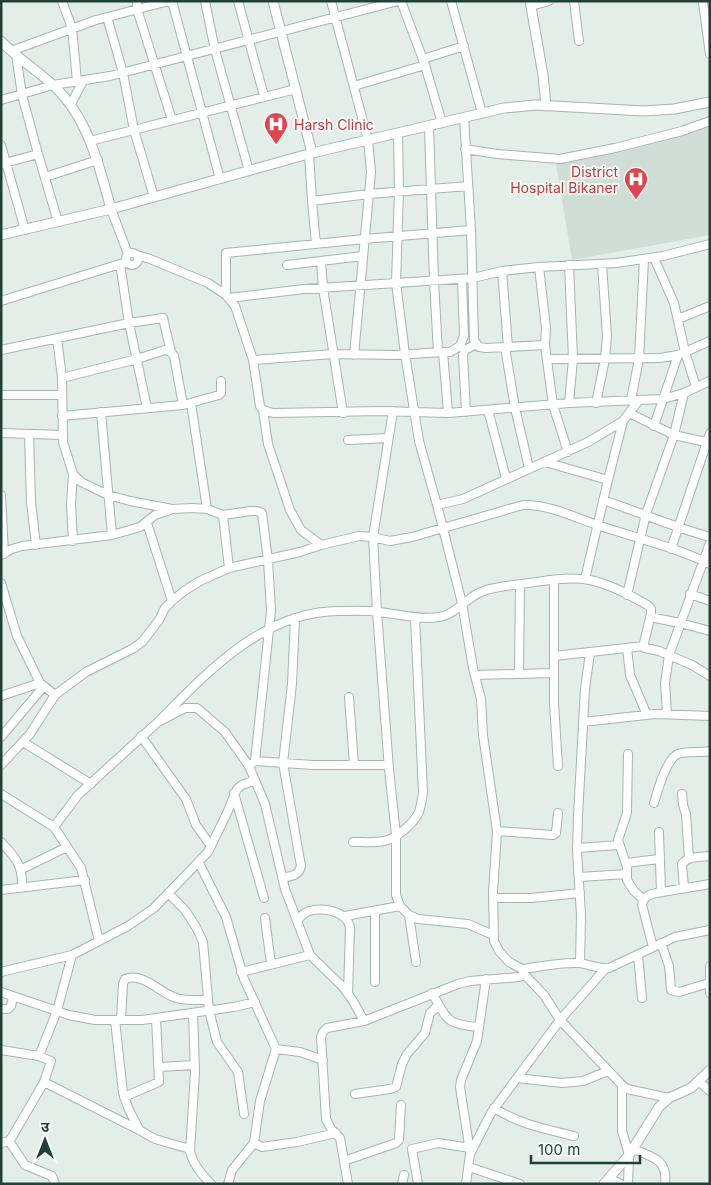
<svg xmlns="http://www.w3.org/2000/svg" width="711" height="1185" viewBox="0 0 711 1185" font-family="Inter,'Noto Sans Devanagari',sans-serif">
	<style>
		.built { fill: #d1ddd7 }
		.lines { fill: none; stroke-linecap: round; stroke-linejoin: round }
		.minor-casing { stroke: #a5b6af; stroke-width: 10 }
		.tertiary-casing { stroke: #a5b6af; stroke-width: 11 }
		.minor { stroke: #fff; stroke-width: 8 }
		.tertiary { stroke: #fff; stroke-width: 9 }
		.labels { text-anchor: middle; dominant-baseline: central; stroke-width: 4; stroke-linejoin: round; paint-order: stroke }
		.health-label { font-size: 14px; fill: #be3a42; stroke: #f4faf6; text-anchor: start }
	</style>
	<rect width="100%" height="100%" fill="#e3eee8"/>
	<path class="built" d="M710 126V235L572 260 556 164Z"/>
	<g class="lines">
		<g class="minor-casing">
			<path id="minor" d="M62 1 72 28 77 81
				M137 1V9L172 120
				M172 1 220 179
				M205 1 215 50 249 171
				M238 1 264 96
				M331 1 368 140 371 172 354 355
				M401 1 425 65
				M451 1 482 113
				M574 1 579 41
				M703 3 710 54
				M531 6 549 1
				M107 17 123 73 134 130 154 197
				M11 51 96 20 169 1
				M423 59 464 46
				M354 86 425 65 442 123
				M1 100 53 85 110 76 398 1
				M71 104 83 81
				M464 117 471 230 474 340 479 347 486 348 545 345
				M429 126 434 281 438 352
				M398 133 399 191 396 283 405 354 419 441 437 505 462 603 473 668 481 699 483 735 497 831 493 892 494 941 499 951 509 962 522 969 525 975 544 995 560 1020 622 1085 627 1089 669 1098
				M90 141 296 89
				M1 145 25 230
				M465 149 497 154 560 159 615 148 682 131 710 121
				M38 154 58 222
				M309 154 312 201 369 194 468 186
				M1 164 38 154 22 95 16 55
				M45 177 98 160
				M312 201 316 244
				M111 209 128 254
				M126 259a6 6 0 1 1 12 0a6 6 0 1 1-12 0Z
				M137 255 150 259 208 283 226 295 235 306 253 360 260 406 263 410 273 413 382 411 448 413 569 403 663 399 684 393 710 381
				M654 258 674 303 685 352 696 387
				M321 262 323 288 343 413
				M127 263 120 264 129 323 147 408
				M287 265 363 256
				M569 265 573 359 569 403
				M539 267 546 328 545 345 553 405 568 452
				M502 271 508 347
				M226 295V253L364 239 471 230
				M229 298 304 289 473 278 502 271 539 267 616 263 663 256 710 244
				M1 301 120 264
				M678 319 710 306
				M57 338 62 378 63 442 73 474 81 482 108 495 130 501 172 509 193 508 207 509 223 515 251 511H257L262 513 268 560 271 611 255 761 249 766
				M505 347 515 408 529 468
				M1 350 129 323 163 318 171 352
				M443 352 448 413
				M547 359 660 358 678 355 710 341
				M253 360 333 354 396 355 443 352H450L460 346 464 336 462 279
				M62 378 137 359 165 350 171 352 174 356 183 405
				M1 395H61
				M631 400 639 359 644 259
				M191 403 207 509
				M596 403 605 359 607 336 602 264
				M263 410 268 444 290 510 301 530 321 545
				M488 410 506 478
				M393 411 373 537 377 612 389 769 396 835V895L400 906 409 915 418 919 468 924 493 935
				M101 412 112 535
				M466 412 463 355 465 350 476 344
				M629 413 674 435 710 443
				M62 416 183 405 219 395 221 393V381
				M654 426 678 355
				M1 433 62 435
				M29 434 31 502 36 545
				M348 440 388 438
				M545 462 608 480 585 579
				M73 474 71 505 73 541
				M608 480 623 421
				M1 495 4 554
				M603 500C639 512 673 527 710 537
				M437 505 463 499 588 442 623 421 639 400
				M223 515 229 568
				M147 523 172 601
				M671 549 710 433
				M1 555 12 549 22 546 112 535 140 527 155 515 170 510
				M554 580V703L558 766
				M1 583 17 636 40 683
				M690 594 710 601
				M627 595 646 514 674 435 684 393
				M650 617 680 623 710 631
				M627 648 630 675 647 715
				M554 656 644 646
				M519 672 520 584
				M475 675 554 673
				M1 696 40 683 55 695 86 672 134 648 143 641 159 620 165 608 172 601 184 591 200 581 229 568 300 552 321 545 359 536 373 537 390 541 412 537 523 505C548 504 574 517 597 525 634 537 674 547 710 564
				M349 697 354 765
				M667 714 665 683 669 655 710 543
				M158 722C208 671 265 610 341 611 353 611 366 610 379 612 399 614 419 620 439 617 455 615 466 598 481 592 494 586 508 586 522 584 543 581 568 576 590 580 609 584 632 596 649 606L651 609V614L644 643 645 648 659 651 692 665 710 676
				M583 722 655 714 710 716
				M141 736 186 799 196 825 211 846
				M1 737 44 686
				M23 742 91 784
				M628 754 627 813 618 840 627 867V880L634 891 643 899
				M255 761 313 765H388
				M1 765 30 734 55 695
				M234 793 264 898
				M1 794 54 827 81 868 99 941
				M682 794 683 805 686 814 689 859
				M654 803C657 792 667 758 678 754 687 751 700 753 710 751
				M54 827 78 795 158 722 185 708H197L225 732 249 766 265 804 285 889 310 955 343 987 353 1001 364 1021
				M497 831 553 835 556 833 558 813
				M659 832 661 892
				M1 842C15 857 23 865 22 887
				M353 842C363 842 374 843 384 841 396 839 414 823 419 812 421 806 422 799 423 793L415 617
				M577 848 619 845
				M199 863 226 917 244 979 276 1049 260 1101 254 1143 232 1170 228 1184
				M626 863 659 859
				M22 869 67 847
				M579 877 627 874
				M282 878C291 876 299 876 301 866L283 763 292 684 295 618
				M684 888 682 864C688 856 700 857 710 856
				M1 890 85 880
				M168 893 185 910 196 927 203 942 209 1010 217 1042 238 1072 244 1114
				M493 898H531L580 893
				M375 911V982
				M409 915 416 962
				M345 916 400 906
				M265 918 271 964
				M297 921C300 917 304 913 309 911 324 907 346 911 350 927L348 994
				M661 943 669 966 671 990 679 992 709 983
				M653 947 642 905C644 896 648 895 656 893L710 884
				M638 955 642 998
				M580 963 581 915 577 851 578 815 585 689 590 653
				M710 966V993
				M522 969C540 967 559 962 578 963 589 964 598 969 609 968L675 937 710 930
				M1 972 72 955 128 926 154 908 208 852 227 813 237 789 242 785 255 780
				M241 972 310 955
				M1 992 69 1015 95 1020H142L234 1007 255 1002
				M432 993C448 1020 445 1024 478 1027
				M1 1009H8L11 1006 13 997
				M193 1013 195 1072 190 1151C193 1165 202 1174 211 1184
				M115 1020 123 1093 129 1110 139 1129
				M121 1020 123 984 125 979C143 972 160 993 176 998 186 1001 197 1000 208 1000
				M276 1049 300 1052 323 1060
				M1 1050 39 1056 57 1011 72 955
				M39 1056 51 1061 44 1082
				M159 1067 195 1065
				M517 1078 562 1083 583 1081 608 1071
				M698 1081 710 1091
				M622 1085V1131L629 1155 628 1184
				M355 1094 390 1089 396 1087 402 1064 407 1054 425 1033 430 1013 439 1005
				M124 1097 159 1082 156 1018
				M494 1108C519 1124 546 1129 574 1136
				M9 1141 25 1165 52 1176 55 1184
				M1 1143 9 1141 12 1137 44 1082 139 1130 155 1139 190 1149
				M254 1143 262 1147 297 1142 336 1133
				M633 1149C652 1157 668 1159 665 1184
				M470 1152 460 1087 461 1080 477 1041 486 979
				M344 1161 396 1143 399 1140 401 1105
				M469 1167 520 1184
				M609 1178 621 1184
				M348 1184 340 1138 331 1129 326 1119 321 1037 323 1032 327 1028 364 1021 458 984 470 981 519 977 525 975
				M402 1184 404 1175
				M418 1184 412 1149 438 1143 470 1148
				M466 1184 470 1154 491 1113 560 1020 606 968"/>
		</g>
		<g class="tertiary-casing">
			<path id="tertiary" d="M273 1 312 153
				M530 1 543 75 546 106
				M1 41C17 58 37 70 54 86 88 118 99 165 111 209
				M1 235 111 209 312 153 504 108 536 105 644 111 674 109 710 102
				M604 1184 629 1155 659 1107 669 1098 691 1088 710 1070"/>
		</g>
		<use href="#minor" class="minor"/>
		<use href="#tertiary" class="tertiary"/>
	</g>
	<defs>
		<g id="hospital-pin" transform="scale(1.25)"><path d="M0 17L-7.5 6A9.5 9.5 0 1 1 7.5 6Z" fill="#e0444e" stroke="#f4faf6"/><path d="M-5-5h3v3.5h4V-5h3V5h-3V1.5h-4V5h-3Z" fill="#fff"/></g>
	</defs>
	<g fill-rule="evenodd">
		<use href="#hospital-pin" x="276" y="124"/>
		<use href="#hospital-pin" x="636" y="179"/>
	</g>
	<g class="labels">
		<g class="health-label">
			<text x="294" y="124">Harsh Clinic</text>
			<text x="618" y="171" text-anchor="end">District<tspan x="618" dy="16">Hospital Bikaner</tspan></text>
		</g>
	</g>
	<rect width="711" height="1185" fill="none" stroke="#214037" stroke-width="5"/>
	<g transform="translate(45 1140)" stroke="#f4faf6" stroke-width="4" paint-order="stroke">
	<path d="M0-4L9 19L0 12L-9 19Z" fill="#214037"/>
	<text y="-8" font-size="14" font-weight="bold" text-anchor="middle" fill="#214037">उ</text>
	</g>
	<path d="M531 1155v8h109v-8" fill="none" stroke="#214037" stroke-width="2.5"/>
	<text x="538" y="1155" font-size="15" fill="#214037" stroke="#f4faf6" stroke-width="4" paint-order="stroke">100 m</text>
</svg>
